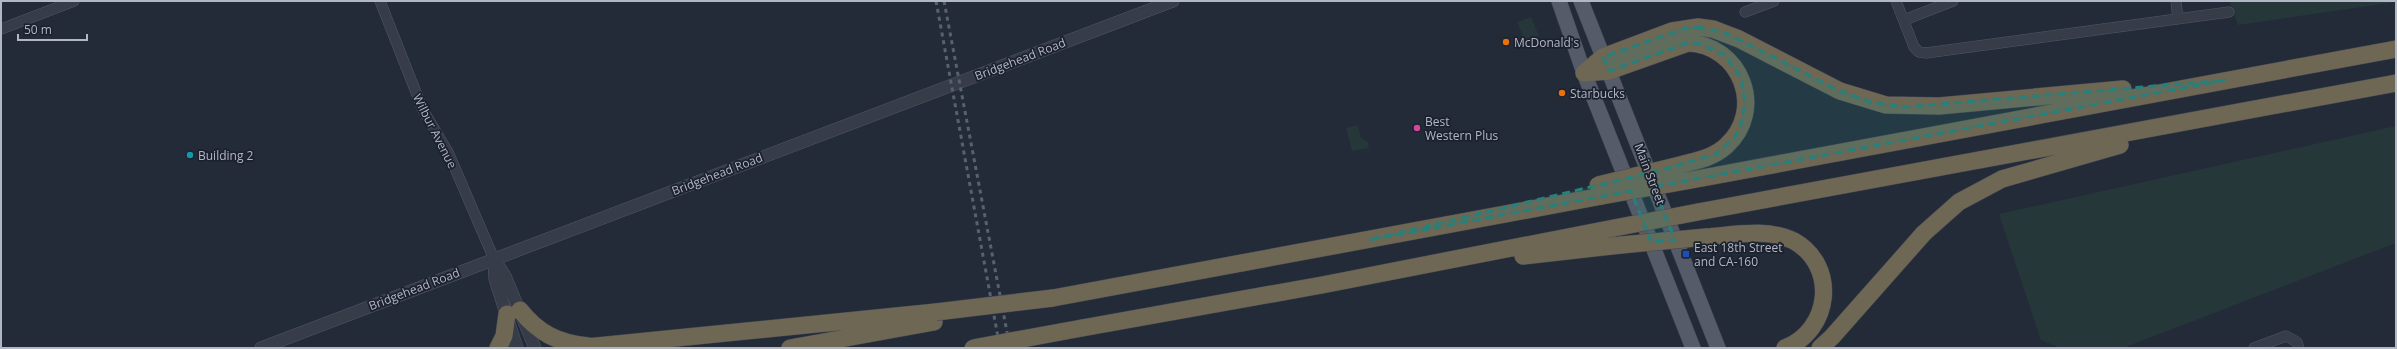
<svg xmlns="http://www.w3.org/2000/svg" width="2397" height="349" viewBox="0 0 2397 349" font-family="'Open Sans',sans-serif">
	<style>
		.green { fill: #26373a }
		.lines { fill: none; stroke-linecap: round; stroke-linejoin: round }
		.minor-casing { stroke: #525764; stroke-width: 11 }
		.tertiary-casing { stroke: #525764; stroke-width: 13 }
		.primary-casing { stroke: #404552; stroke-width: 16 }
		.motorway-casing { stroke: #424754; stroke-width: 18 }
		.minor { stroke: #373c49; stroke-width: 10 }
		.tertiary { stroke: #373c49; stroke-width: 12 }
		.primary { stroke: #555b69; stroke-width: 15 }
		.motorway { stroke: #6e6754; stroke-width: 17 }
		.rail { stroke: #596070; stroke-width: 3; stroke-dasharray: 4 4; stroke-linecap: butt }
		.motorway-bridge-casing { stroke: #424754; stroke-width: 18; stroke-linecap: butt }
		.motorway-bridge { stroke: #6e6754; stroke-width: 17 }
		.marked { fill: #27807b; fill-opacity: 0.2; stroke: #27807b; stroke-width: 3; stroke-dasharray: 8 5; stroke-linejoin: round }
		.food-dot { fill: #e8710a; stroke: #1c212e; stroke-width: 1.5 }
		.hotel-dot { fill: #d1479c; stroke: #1c212e; stroke-width: 1.5 }
		.culture-dot { fill: #0f9aa8; stroke: #1c212e; stroke-width: 1.5 }
		.transit-dot { fill: #1a4fb4; stroke: #1c212e; stroke-width: 1.5 }
		.labels { text-anchor: middle; dominant-baseline: central; stroke-width: 3.5; stroke-linejoin: round; paint-order: stroke }
		.poi-label { font-size: 12px; fill: #b2b7c5; stroke: #1c212e; text-anchor: start }
		.street-label { font-size: 12px; fill: #b2b7c5; stroke: #1c212e }
	</style>
	<rect width="100%" height="100%" fill="#232a38"/>
	<path class="green" d="M2229 1H2396V2L2238 25Z
		M1531 17 1539 36 1525 41 1517 22Z
		M1358 125 1361 138 1368 142 1369 148 1352 151 1346 128Z
		M2396 126V243L2123 348H2061L2041 340 1999 214Z"/>
	<g class="lines">
		<g class="minor-casing">
			<path id="minor" d="M380 1 423 110 448 152 494 259
				M1896 1 1914 47 1919 52 1926 53 2229 12
				M2176 1 2178 19
				M1745 12 1774 1
				M1904 20 1953 1
				M1 29 74 1
				M2254 348 2286 336 2297 342 2299 348"/>
		</g>
		<g class="tertiary-casing">
			<path id="tertiary" d="M494 259 505 276 535 348
				M494 260 495 279 517 348
				M261 348 1173 1"/>
		</g>
		<g class="primary-casing">
			<path id="primary" d="M1559 1 1584 73 1693 348
				M1581 1 1718 348"/>
		</g>
		<g class="motorway-casing">
			<path id="motorway" d="M1584 73 1603 57 1672 31 1698 27 1713 29 1739 39 1840 91 1886 105 1939 106 2123 89
				M1584 73 1609 71 1688 43C1741 45 1766 110 1726 146 1714 157 1699 160 1684 164
				M1686 181 2396 49
				M1698 212 2396 83
				M1706 237C1733 235 1769 228 1794 241 1838 266 1831 330 1785 348
				M1523 256 1621 245
				M1053 298 1602 196
				M520 310C538 333 558 343 588 346
				M1082 328 1322 285 1614 228
				M498 348 504 336 507 314
				M577 348 936 312
				M790 348 934 322
				M1820 348 1832 337 1924 233 1959 202 2002 179 2120 145"/>
		</g>
		<use href="#minor" class="minor"/>
		<use href="#tertiary" class="tertiary"/>
		<use href="#primary" class="primary"/>
		<use href="#motorway" class="motorway"/>
		<path class="rail" d="M936 1 1000 348
			M944 1 1010 348"/>
		<g class="motorway-bridge-casing">
			<path id="motorway-bridge" d="M1598 185 1684 164
				M1602 196 1686 181
				M1614 228 1698 212
				M1621 245 1706 237
				M936 312 1053 298
				M973 348 1082 328"/>
		</g>
		<use href="#motorway-bridge" class="motorway-bridge"/>
	</g>
	<path class="marked" d="M1698 27 1726 33 1840 91 1871 102 1904 107 2226 80 1654 187 1675 240 1651 242 1631 191 1369 240 1657 171 1715 154 1734 138 1740 127 1745 103 1741 78 1725 56 1701 44 1688 43 1609 71 1603 57 1685 28Z"/>
	<g class="food-dot">
		<circle cx="1506" cy="42" r="4"/>
		<circle cx="1562" cy="93" r="4"/>
	</g>
	<circle class="hotel-dot" cx="1417" cy="128" r="4"/>
	<circle class="culture-dot" cx="190" cy="155" r="4"/>
	<rect class="transit-dot" x="1682" y="250" width="8" height="8" rx="2"/>
	<g class="labels">
		<g class="poi-label">
			<text x="1514" y="42">McDonald's</text>
			<text x="1570" y="93">Starbucks</text>
			<text x="1425" y="121">Best<tspan x="1425" dy="14">Western Plus</tspan></text>
			<text x="198" y="155">Building 2</text>
			<text x="1694" y="247">East 18th Street<tspan x="1694" dy="14">and CA-160</tspan></text>
		</g>
		<g class="street-label">
			<text transform="translate(1020 59) rotate(-21)">Bridgehead Road</text>
			<text transform="translate(435 131) rotate(63)">Wilbur Avenue</text>
			<text transform="translate(717 174) rotate(-21)">Bridgehead Road</text>
			<text transform="translate(1650 174) rotate(69)">Main Street</text>
			<text transform="translate(414 289) rotate(-21)">Bridgehead Road</text>
		</g>
	</g>
	<rect width="2397" height="349" fill="none" stroke="#b2b7c5" stroke-width="4"/>
	<path d="M18 34v6h69v-6" fill="none" stroke="#b2b7c5" stroke-width="2"/>
	<text x="24" y="34" font-size="12" fill="#b2b7c5" stroke="#1c212e" stroke-width="3" paint-order="stroke">50 m</text>
</svg>
